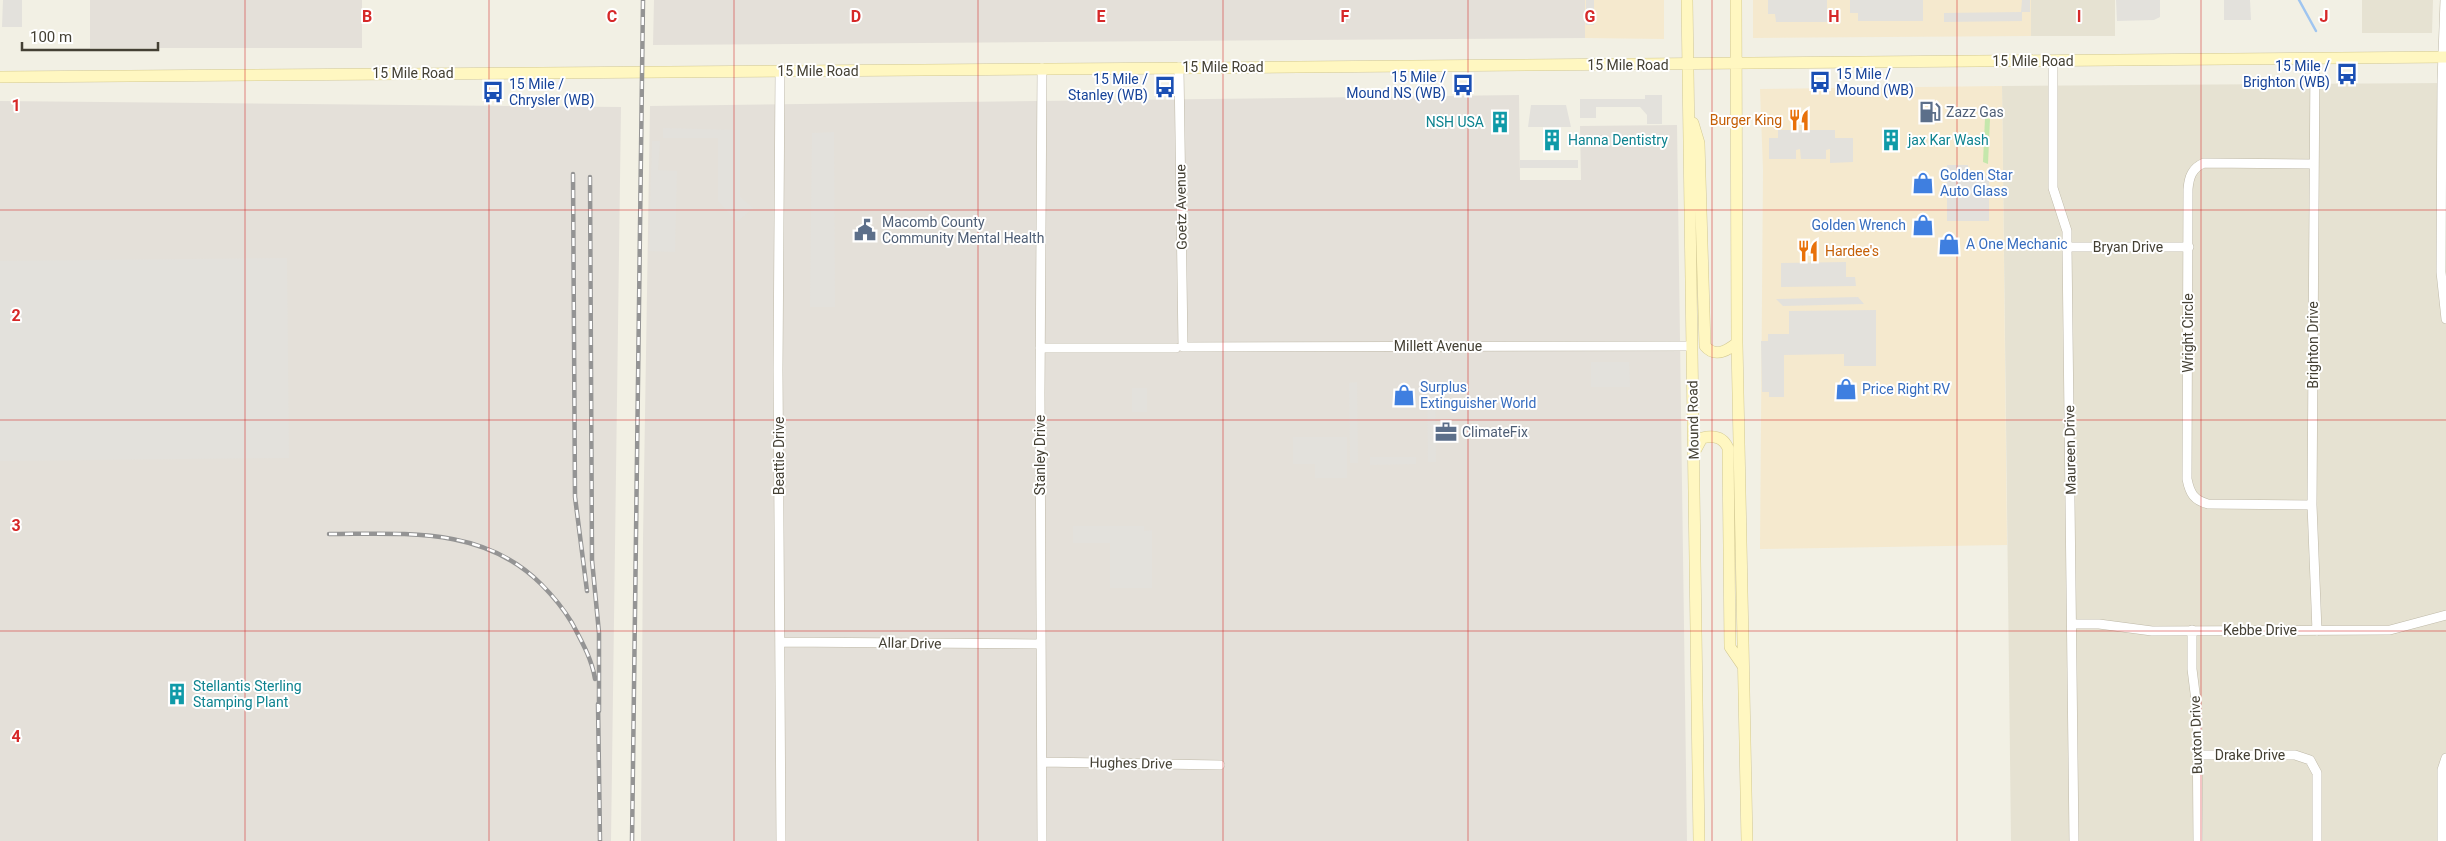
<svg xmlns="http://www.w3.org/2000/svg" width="2446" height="841" viewBox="0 0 2446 841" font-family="Roboto,sans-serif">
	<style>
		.residential { fill: #e6e2d2 }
		.commercial { fill: #f5e9ce }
		.industrial { fill: #e4e0d9 }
		.green { fill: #c5e7ac }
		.parking { fill: #e3e1dc }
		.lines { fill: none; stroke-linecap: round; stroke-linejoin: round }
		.stream { stroke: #9fc5f0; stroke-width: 2.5 }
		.minor-casing { stroke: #beb8a7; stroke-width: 10 }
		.secondary-casing { stroke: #d3c993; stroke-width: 12 }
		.minor { stroke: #fff; stroke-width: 9 }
		.secondary { stroke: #fff7c1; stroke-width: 11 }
		.rail-casing { stroke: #949494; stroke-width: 4.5 }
		.rail { stroke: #fff; stroke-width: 2.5; stroke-dasharray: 8; stroke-linecap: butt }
		.grid { fill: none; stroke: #d62828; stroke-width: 1; stroke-opacity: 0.55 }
		.labels { text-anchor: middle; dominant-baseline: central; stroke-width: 4; stroke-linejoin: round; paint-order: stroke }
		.street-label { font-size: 14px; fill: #444034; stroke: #fff }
		.transit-label { font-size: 14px; fill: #164399; stroke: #fff; text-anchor: end }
		.service-label { font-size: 14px; fill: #4e5e75; stroke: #fff; text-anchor: start }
		.food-label { font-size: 14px; fill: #c56008; stroke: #fff; text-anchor: end }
		.culture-label { font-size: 14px; fill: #0d838f; stroke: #fff; text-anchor: start }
		.shop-label { font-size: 14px; fill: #366cbe; stroke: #fff; text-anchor: start }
		.grid-label { font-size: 16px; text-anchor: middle; font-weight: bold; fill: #d62828; stroke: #fff; stroke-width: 4; stroke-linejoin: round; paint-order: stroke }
	</style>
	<rect width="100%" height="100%" fill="#f2f0e4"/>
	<path class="residential" d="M2031 0H2115V36H2031Z
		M2362 0H2433L2432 33H2362Z
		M2446 83V841H2011L2002 86Z"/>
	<path class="commercial" d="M1585 0H1664V39L1585 38Z
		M1753 0H2031V36L1753 38Z
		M2002 86 2007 545 1760 549 1763 170 1760 89Z"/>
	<path class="industrial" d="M90 0H362V48H90Z
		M654 0H1585V38L653 45Z
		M1519 95 1520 180H1581L1580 126 1677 125 1687 841H641L643 539 650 106Z
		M0 101 621 107 611 841H0Z"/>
	<path class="green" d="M1985 118 1990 119 1988 164 1983 162Z"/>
	<path class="parking" d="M3 0H22V27H2Z
		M1586 0H1594V25H1586Z
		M1768 0H1827V22H1776L1775 14H1768Z
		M1850 0H1923V21H1858V13H1850Z
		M2022 0H2030V12H2022V21L1944 22V13L2021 12Z
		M2116 0H2160V17L2154 20 2117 21Z
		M2224 0H2250L2251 20H2224Z
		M1645 95H1662V124H1647V115L1640 107H1596V118H1580V99H1645Z
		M1531 105H1566L1571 127H1528Z
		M663 128 740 130V197L753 208 737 222 718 201V138H663Z
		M1778 130H1835V138H1853V162L1830 163V149L1826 150V159H1801L1800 149 1796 150V159H1769V138H1778Z
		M834 132 835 307H810L812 133Z
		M652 141H660L658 170 677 171 675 252 649 251Z
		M1520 160H1578V168H1520Z
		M1947 165H1968V176H1989V221H1947Z
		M287 258 289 458 0 461V261Z
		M1846 262V277H1855L1856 286 1781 287V263Z
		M1858 297 1864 304 1783 306 1776 299Z
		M1876 310V366H1844V354L1784 355V397H1769V392H1762L1761 341H1768V334H1789V311Z
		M1591 362H1629L1630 387H1591Z
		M1427 381H1435L1436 462H1428Z
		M1357 382 1358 463H1350L1349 383Z
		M1442 382H1449L1450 396H1442Z
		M1132 388H1147V412H1132Z
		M1293 437H1347V478H1315V464H1293Z
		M1370 457H1416V464L1370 465Z
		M1073 526H1144V531L1152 530V588H1110V543H1073Z"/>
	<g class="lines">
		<path class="stream" d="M2299 0 2316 31"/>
		<g class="minor-casing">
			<path id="minor" d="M2445 0 2442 81 2441 272 2446 319
				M2315 58 2312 505 2317 631
				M2053 62V188L2067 231V247L2074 841
				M1179 67 1183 347 1692 346
				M1042 68 1040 393 1042 841
				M780 71 778 370 781 841
				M2067 247H2189
				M1040 348H1176
				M2312 505 2208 504C2194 500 2190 494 2187 479L2188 189C2189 177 2192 168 2204 163L2313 164
				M2072 624H2099L2152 631 2390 630 2446 615
				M2192 630V669L2197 709 2198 841
				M780 642 1041 644
				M2197 755H2295L2310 760 2317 773V841
				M1042 762 1220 765
				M2442 841V770L2446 758"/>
		</g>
		<g class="secondary-casing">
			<path id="secondary" d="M1687 0 1699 841
				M1736 0 1737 343 1747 841
				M0 77C815 72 1631 64 2446 57
				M1693 123 1699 143 1705 346C1715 358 1727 351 1737 343
				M1694 453 1702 438C1714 435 1723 437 1728 448L1730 647 1743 666"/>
		</g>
		<use href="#minor" class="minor"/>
		<use href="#secondary" class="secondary"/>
		<g class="rail-casing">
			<path id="rail" d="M573 174 575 497 587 591
				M590 177 592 560 599 633V711
				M329 534C405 534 483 526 541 584 553 596 563 608 572 623 581 640 592 659 595 679
				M598 704 600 841
				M632 841 643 0"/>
		</g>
		<use href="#rail" class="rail"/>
	</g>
	<path class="grid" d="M245 0V841M489 0V841M734 0V841M978 0V841M1223 0V841M1468 0V841M1712 0V841M1957 0V841M2201 0V841M0 210H2446M0 420H2446M0 631H2446"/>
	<defs>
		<g id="bus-bare" transform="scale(1.725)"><path d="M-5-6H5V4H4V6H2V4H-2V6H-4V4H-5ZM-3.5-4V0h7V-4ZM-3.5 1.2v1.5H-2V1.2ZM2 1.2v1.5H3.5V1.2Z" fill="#1a4fb4" stroke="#fff" stroke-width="2.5" paint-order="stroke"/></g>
		<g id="fuel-bare" transform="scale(1.725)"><path d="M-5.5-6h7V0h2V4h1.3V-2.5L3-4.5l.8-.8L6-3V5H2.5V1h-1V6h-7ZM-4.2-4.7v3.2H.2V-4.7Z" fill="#5c6f8a" stroke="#fff" stroke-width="2.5" paint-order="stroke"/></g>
		<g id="restaurant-bare" transform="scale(1.725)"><path d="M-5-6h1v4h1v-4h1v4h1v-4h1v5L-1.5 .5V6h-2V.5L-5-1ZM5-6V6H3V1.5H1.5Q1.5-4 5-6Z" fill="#e8710a" stroke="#fff" stroke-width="2.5" paint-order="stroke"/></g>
		<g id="building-bare" transform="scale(1.725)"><path d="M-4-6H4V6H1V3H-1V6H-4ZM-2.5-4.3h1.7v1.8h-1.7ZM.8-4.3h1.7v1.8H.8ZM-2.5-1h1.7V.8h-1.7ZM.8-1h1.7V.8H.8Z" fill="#0f9aa8" stroke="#fff" stroke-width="2.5" paint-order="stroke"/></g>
		<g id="shop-bare" transform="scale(1.725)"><path d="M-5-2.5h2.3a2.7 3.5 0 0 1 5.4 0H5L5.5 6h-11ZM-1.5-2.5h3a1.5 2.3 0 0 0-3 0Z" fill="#3f7fe0" stroke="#fff" stroke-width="2.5" paint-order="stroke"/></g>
		<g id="civic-bare" transform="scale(1.725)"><path d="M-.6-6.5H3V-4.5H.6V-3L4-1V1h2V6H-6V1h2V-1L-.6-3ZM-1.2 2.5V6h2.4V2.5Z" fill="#5c6f8a" stroke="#fff" stroke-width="2.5" paint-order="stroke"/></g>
		<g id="office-bare" transform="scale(1.725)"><path d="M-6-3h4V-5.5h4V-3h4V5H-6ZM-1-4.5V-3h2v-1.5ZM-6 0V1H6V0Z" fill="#5c6f8a" stroke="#fff" stroke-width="2.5" paint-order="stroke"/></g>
	</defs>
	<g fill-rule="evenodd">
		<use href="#bus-bare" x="2347" y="74"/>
		<use href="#bus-bare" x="1820" y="82"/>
		<use href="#bus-bare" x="1463" y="85"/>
		<use href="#bus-bare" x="1165" y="87"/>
		<use href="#bus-bare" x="493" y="92"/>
		<use href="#fuel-bare" x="1930" y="112"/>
		<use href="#restaurant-bare" x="1799" y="120"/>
		<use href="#building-bare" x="1500" y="122"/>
		<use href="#building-bare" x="1552" y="140"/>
		<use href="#building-bare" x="1891" y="140"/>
		<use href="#shop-bare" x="1923" y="183"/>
		<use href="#shop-bare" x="1923" y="225"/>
		<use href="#civic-bare" x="865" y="230"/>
		<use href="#shop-bare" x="1949" y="244"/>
		<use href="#restaurant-bare" x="1808" y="251"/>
		<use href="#shop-bare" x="1846" y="389"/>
		<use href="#shop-bare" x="1404" y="395"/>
		<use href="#office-bare" x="1446" y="432"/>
		<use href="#building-bare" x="177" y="694"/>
	</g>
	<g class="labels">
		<g class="street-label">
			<text x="2033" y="61">15 Mile Road</text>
			<text x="1628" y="65">15 Mile Road</text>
			<text x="1223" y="67">15 Mile Road</text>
			<text x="818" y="71">15 Mile Road</text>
			<text x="413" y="73">15 Mile Road</text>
			<text transform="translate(1181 207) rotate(-91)">Goetz Avenue</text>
			<text x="2128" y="247">Bryan Drive</text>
			<text transform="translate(2188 333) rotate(-90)">Wright Circle</text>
			<text transform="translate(2313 345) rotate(-90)">Brighton Drive</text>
			<text x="1438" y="346">Millett Avenue</text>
			<text transform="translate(1693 420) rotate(-91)">Mound Road</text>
			<text transform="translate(2070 450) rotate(-91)">Maureen Drive</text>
			<text transform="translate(1040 455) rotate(-90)">Stanley Drive</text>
			<text transform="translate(779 456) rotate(-90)">Beattie Drive</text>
			<text x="2260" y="630">Kebbe Drive</text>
			<text transform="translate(910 643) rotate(1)">Allar Drive</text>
			<text transform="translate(2196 735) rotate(-92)">Buxton Drive</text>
			<text x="2250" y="755">Drake Drive</text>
			<text transform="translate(1131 763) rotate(1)">Hughes Drive</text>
		</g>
		<g class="transit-label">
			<text x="2330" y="66">15 Mile /<tspan x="2330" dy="16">Brighton (WB)</tspan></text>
			<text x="1836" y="74" text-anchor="start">15 Mile /<tspan x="1836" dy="16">Mound (WB)</tspan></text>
			<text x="1446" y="77">15 Mile /<tspan x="1446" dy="16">Mound NS (WB)</tspan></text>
			<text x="1148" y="79">15 Mile /<tspan x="1148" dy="16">Stanley (WB)</tspan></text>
			<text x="509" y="84" text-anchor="start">15 Mile /<tspan x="509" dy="16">Chrysler (WB)</tspan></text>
		</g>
		<g class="service-label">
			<text x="1946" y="112">Zazz Gas</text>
			<text x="882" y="222">Macomb County<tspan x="882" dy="16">Community Mental Health</tspan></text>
			<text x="1462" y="432">ClimateFix</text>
		</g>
		<g class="food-label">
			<text x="1782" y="120">Burger King</text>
			<text x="1825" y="251" text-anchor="start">Hardee's</text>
		</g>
		<g class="culture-label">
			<text x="1484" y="122" text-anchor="end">NSH USA</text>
			<text x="1568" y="140">Hanna Dentistry</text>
			<text x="1908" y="140">jax Kar Wash</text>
			<text x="193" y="686">Stellantis Sterling<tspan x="193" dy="16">Stamping Plant</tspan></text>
		</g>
		<g class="shop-label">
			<text x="1940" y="175">Golden Star<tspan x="1940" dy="16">Auto Glass</tspan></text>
			<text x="1906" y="225" text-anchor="end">Golden Wrench</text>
			<text x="1966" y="244">A One Mechanic</text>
			<text x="1420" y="387">Surplus<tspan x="1420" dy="16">Extinguisher World</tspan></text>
			<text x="1862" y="389">Price Right RV</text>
		</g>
	</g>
	<g class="grid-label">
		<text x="367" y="22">B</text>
		<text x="612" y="22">C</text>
		<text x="856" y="22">D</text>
		<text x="1101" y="22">E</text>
		<text x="1345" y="22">F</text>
		<text x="1590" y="22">G</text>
		<text x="1834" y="22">H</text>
		<text x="2079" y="22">I</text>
		<text x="2324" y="22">J</text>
		<text x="16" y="111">1</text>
		<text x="16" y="321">2</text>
		<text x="16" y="531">3</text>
		<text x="16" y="742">4</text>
	</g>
	<path d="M22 42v8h136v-8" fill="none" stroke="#444034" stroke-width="2.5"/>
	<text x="30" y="42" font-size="15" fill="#444034" stroke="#ffffff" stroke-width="4" paint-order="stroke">100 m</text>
</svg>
